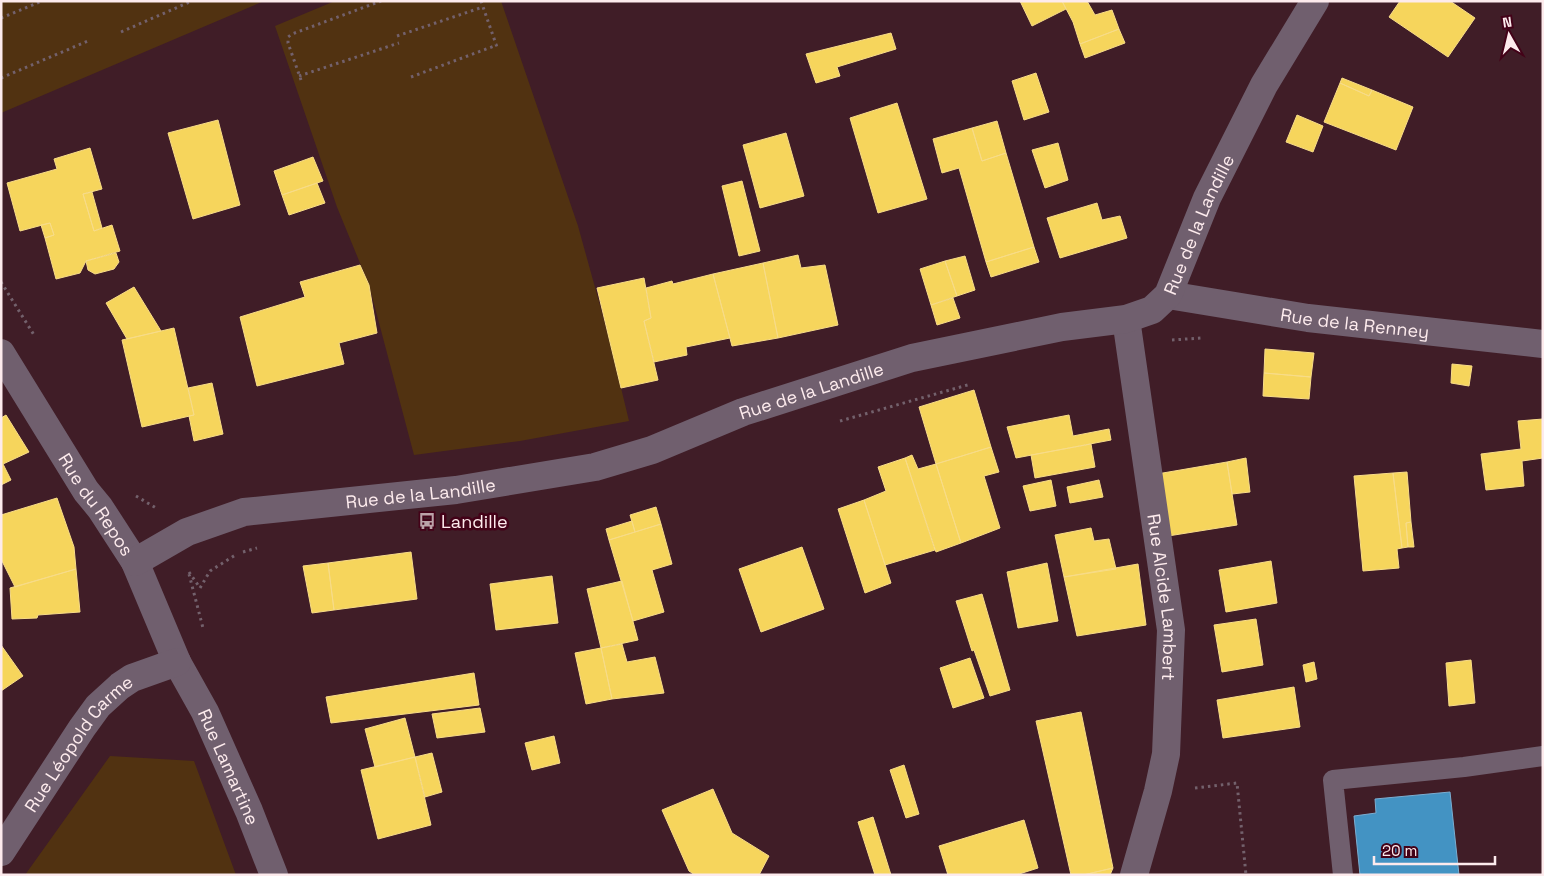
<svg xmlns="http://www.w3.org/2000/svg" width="1544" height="876" viewBox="0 0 1544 876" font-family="'Space Grotesk',sans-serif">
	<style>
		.green { fill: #513211 }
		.homes { fill: #f6d55c; stroke: #f8dc88 }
		.schools { fill: #4393c3; stroke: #7badd0 }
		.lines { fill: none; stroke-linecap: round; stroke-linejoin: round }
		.path { stroke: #73616c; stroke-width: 3; stroke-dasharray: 2.5 4; stroke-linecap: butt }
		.lane { stroke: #705f6e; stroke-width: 20 }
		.street { stroke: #705f6e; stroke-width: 28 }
		.labels { text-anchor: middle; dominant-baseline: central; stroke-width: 5; stroke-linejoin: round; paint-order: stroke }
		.street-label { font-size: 18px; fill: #fdebed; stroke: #430218 }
		.poi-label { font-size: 18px; fill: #fdebed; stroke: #430218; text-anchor: start }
	</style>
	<rect width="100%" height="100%" fill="#401d27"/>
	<path class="green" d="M1 1H264L1 113Z
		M335 1H501L578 226 609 338 629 421 520 441 414 455 369 285 337 207 275 26Z
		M110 756 194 761 236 875H25Z"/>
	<path class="homes" d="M1020 1H1062L1066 9 1032 26Z
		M1062 1H1087L1095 15 1112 10 1119 29 1080 44 1073 22Z
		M1400 1H1450L1475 18 1448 57 1389 17Z
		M1119 29 1125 43 1085 58 1080 44Z
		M891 33 896 49 837 67 840 76 816 83 806 54Z
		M1036 73 1049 112 1024 120 1012 81Z
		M1342 78 1372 90 1369 96 1340 83Z
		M1340 83 1369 96 1372 90 1413 107 1396 150 1324 122Z
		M897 103 927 199 878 213 850 118Z
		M1297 115 1323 126 1313 152 1286 142Z
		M218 120 240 205 193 219 168 133Z
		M997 121 1006 153 982 161 972 128Z
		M972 128 982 161 1006 153 1034 247 986 262 959 168 942 173 933 139Z
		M786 133 804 196 760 208 743 145Z
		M1058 143 1068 180 1045 188 1032 150Z
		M90 148 102 189 83 194 94 231 112 225 120 251 86 261 80 273 56 279 45 238 54 235 50 223 20 231 7 183 57 169 54 159Z
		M313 157 323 181 282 195 274 171Z
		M742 181 760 251 739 256 722 186Z
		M317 183 325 203 289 215 282 195Z
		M92 192 102 228 94 231 83 194Z
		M1097 203 1102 220 1120 216 1127 238 1060 258 1047 218Z
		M50 223 54 235 45 238 41 225Z
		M1034 247 1039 262 991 277 986 262Z
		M116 253 119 262 114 269 95 274 88 270 86 261Z
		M798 255 801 268 825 265 838 325 778 338 763 263Z
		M965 256 975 290 957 296 945 261Z
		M945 261 957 296 931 305 920 269Z
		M763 263 778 338 732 346 713 274Z
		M360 265 369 285 377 333 339 343 344 364 257 386 240 317 305 297 300 282Z
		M713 274 730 338 686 347 687 355 654 362 644 321 651 318 646 288 672 281 673 284Z
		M644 278 651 318 644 321 658 380 621 388 597 288Z
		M134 287 161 331 127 339 106 303Z
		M953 298 960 318 937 325 931 305Z
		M174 328 194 415 142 427 122 340Z
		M1265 349 1314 353 1311 377 1264 373Z
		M1452 364 1472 366 1469 386 1451 383Z
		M1264 373 1311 377 1309 399 1263 396Z
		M212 383 223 434 194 441 189 416 194 415 188 388Z
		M974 390 991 447 936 464 919 407Z
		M6 415 29 452 3 464 11 480 1 485V418Z
		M1069 415 1073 436 1109 429 1111 440 1016 458 1007 427Z
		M1543 419V458L1522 461 1524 486 1486 490 1481 454 1521 449 1518 421Z
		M1091 444 1095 467 1035 478 1031 455Z
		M991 447 999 472 984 476 1000 528 961 543 936 464Z
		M912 455 918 469 936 464 961 543 936 552 905 458Z
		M905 458 935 550 885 565 864 500 886 491 878 467Z
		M1246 458 1250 492 1232 494 1227 462Z
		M1227 462 1237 525 1168 536 1157 474Z
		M1407 472 1411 522 1406 523 1408 547 1402 548 1393 473Z
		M1393 473 1402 548 1397 549 1399 568 1363 571 1354 476Z
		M1051 480 1056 506 1030 511 1023 486Z
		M1099 480 1103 497 1070 503 1067 487Z
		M57 498 74 547 76 569 15 587 1 559V515Z
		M864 500 891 583 865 593 838 509Z
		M656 507 661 524 635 532 630 515Z
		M632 521 635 532 609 540 606 529Z
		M1411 522 1414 547H1408L1406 523Z
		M661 524 672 564 652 570 664 612 633 621 609 540Z
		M1091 528 1094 541 1109 539 1116 569 1064 577 1055 535Z
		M802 547 824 609 761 632 739 569Z
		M411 552 417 599 334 610 328 563Z
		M1271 561 1277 603 1226 612 1219 570Z
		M328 563 334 610 312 613 303 566Z
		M1047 563 1058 621 1018 628 1007 572Z
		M1138 564 1146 625 1077 636 1064 577Z
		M76 569 80 612 38 615 37 618 12 619 10 588Z
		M552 576 558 623 496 630 490 584Z
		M622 581 638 640 601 648 587 589Z
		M982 594 1010 690 990 696 974 650 972 651 956 601Z
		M1256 619 1263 665 1222 672 1214 625Z
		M622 644 627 662 655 657 664 693 612 699 601 648Z
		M1 645 23 676 1 691Z
		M601 648 612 699 586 704 575 653Z
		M970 658 984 698 953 708 940 668Z
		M1471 660 1475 703 1449 706 1446 663Z
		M1314 662 1317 679 1306 682 1303 665Z
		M474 673 479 705 331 723 326 697Z
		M1294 687 1300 727 1223 738 1217 700Z
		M480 708 485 732 437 738 432 714Z
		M1081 712 1113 868 1083 875H1071L1036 721Z
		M405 718 415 757 375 767 365 729Z
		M554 736 560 763 532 770 525 743Z
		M432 753 442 792 425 797 415 757Z
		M415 757 431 825 378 839 361 770Z
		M904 765 919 814 906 818 890 770Z
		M713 789 732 833 769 856 759 875H695L689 871 662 810Z
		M873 817 891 875H875L858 822Z
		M1024 820 1038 868 1016 875H948L939 846Z
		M1113 868 1110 875H1083Z"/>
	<path class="schools" d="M1450 792 1459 875H1360L1354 816 1376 813 1375 799Z"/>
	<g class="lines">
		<path class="path" d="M481 1 498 50
			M1 18 42 1
			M121 32 192 1
			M397 36 483 7
			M299 76 399 43
			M411 77 497 45
			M1 78 88 41
			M301 80 288 43V37L292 34 381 1
			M1 282 34 335
			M1172 340 1201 338
			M840 421 971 384
			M136 496 156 508
			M243 552 257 548
			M189 572 200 588 210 571 237 554
			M189 574 203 628
			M1195 788 1237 783 1246 875"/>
		<path class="lane" d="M1343 875 1333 780 1464 767 1543 756"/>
		<g class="street">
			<path id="s1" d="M1168 295 1308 318 1543 344"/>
			<path id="s2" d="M1126 319 1171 630 1166 754 1158 791 1134 875"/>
			<path id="s3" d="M1 353 86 491 100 508 135 562 177 662 205 712 249 811 274 875"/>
			<path id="s4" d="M135 562 187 532 244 512 456 490 595 467 652 450 743 412 912 358 1062 327 1126 319 1152 310 1168 295 1207 198 1264 85 1315 1"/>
			<path id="s5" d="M1 852 82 728 98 706 120 686 132 678 177 662"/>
		</g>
	</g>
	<defs>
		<g id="bus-bare" transform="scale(1.35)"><path d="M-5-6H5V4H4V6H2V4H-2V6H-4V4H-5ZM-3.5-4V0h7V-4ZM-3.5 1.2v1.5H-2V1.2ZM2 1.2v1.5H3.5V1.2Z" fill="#bba3a8" stroke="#430218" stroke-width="2.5" paint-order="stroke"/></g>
	</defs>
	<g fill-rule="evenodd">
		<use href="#bus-bare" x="427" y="521"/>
	</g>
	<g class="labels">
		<g class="street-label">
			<text stroke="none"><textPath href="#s4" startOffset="1154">Rue de la Landille</textPath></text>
			<text stroke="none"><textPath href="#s1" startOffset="189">Rue de la Renney</textPath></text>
			<text stroke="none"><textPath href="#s4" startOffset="704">Rue de la Landille</textPath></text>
			<text stroke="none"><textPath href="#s4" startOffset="298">Rue de la Landille</textPath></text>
			<text stroke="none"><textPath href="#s3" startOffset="179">Rue du Repos</textPath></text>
			<text stroke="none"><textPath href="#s2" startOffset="281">Rue Alcide Lambert</textPath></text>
			<text stroke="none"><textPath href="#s5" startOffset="134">Rue Léopold Carme</textPath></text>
			<text stroke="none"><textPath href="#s3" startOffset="474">Rue Lamartine</textPath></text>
		</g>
		<g class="poi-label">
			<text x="441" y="521">Landille</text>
		</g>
	</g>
	<rect width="1544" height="876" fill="none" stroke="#fdebed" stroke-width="5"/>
	<g transform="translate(1509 35) rotate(352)" stroke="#430218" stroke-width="4" paint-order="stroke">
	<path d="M0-4L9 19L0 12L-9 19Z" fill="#fdebed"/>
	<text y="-8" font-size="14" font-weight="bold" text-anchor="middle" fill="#fdebed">N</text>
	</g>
	<path d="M1374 856v8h121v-8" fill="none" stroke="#fdebed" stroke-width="2.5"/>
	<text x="1382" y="856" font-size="15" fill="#fdebed" stroke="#430218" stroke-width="4" paint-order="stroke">20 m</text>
</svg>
